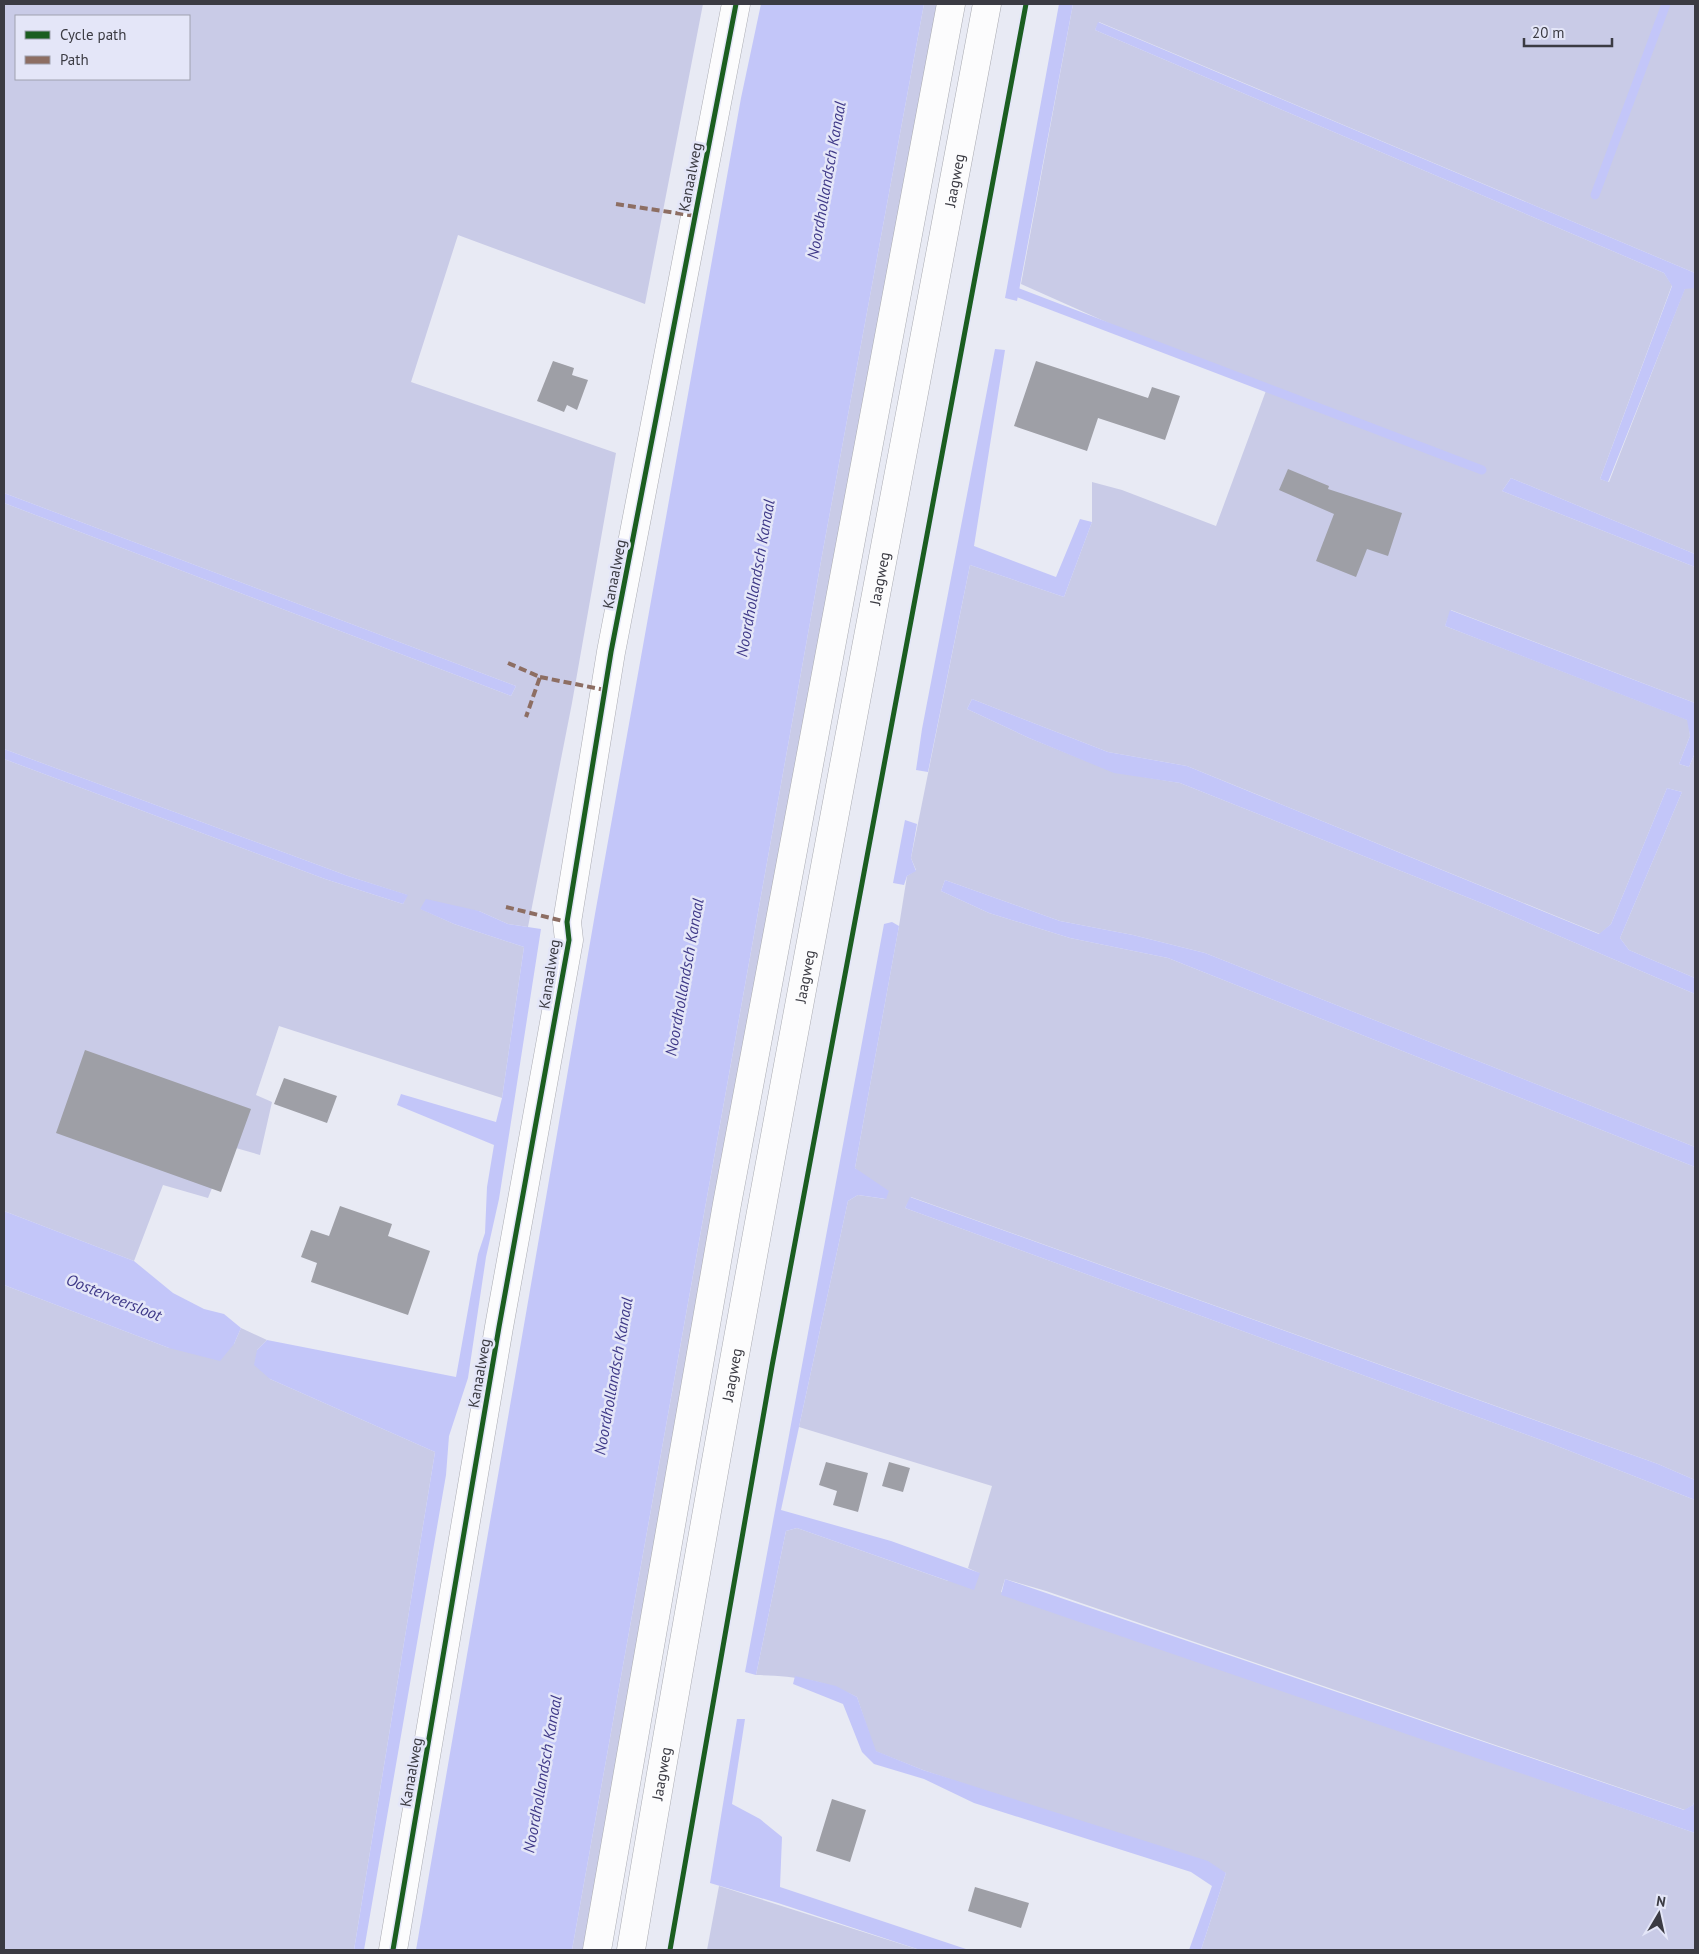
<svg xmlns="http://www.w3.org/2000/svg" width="1699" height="1954" viewBox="0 0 1699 1954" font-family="'PT Sans',sans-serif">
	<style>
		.green { fill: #c9cbe7; fill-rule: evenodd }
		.water { fill: #c3c6f9 }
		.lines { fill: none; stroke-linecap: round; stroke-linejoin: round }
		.stream { stroke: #c3c6f9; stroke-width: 9 }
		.building { fill: #9e9fa6 }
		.minor-casing { stroke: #aaabb2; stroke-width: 29 }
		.major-casing { stroke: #aaabb2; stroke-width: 29 }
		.minor { stroke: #fcfcfd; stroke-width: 28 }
		.major { stroke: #fcfcfd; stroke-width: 28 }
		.quiet { stroke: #8d6e63; stroke-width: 4; stroke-dasharray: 8 4; stroke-linecap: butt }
		.cycleway-casing { stroke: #e4e6f8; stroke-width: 8 }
		.cycleway { stroke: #1b5e20; stroke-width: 5 }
		.labels { text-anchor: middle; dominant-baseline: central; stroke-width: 5; stroke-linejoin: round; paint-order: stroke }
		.street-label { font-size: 15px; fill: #3b3b43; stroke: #e4e6f8 }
		.water-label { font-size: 16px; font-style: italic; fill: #3f3988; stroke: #e4e6f8 }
	</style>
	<rect width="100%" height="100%" fill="#e8eaf4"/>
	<path class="green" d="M4 4H703L645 304 458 235 411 382 616 453 572 703 528 927 508 924 479 911 421 909 454 924 524 947 502 1098 279 1026 256 1095 272 1102 260 1155 229 1146 208 1198 163 1185 134 1261 4 1211V759L325 879 403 904 407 895 348 876 4 749V503L511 696 516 686 4 493ZM16 16H189V79H16Z
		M924 4H942L588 1950H572L823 550Z
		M1073 4H1695V273L1099 22 1095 30 1664 273 1672 285 1600 479 1609 482 1685 288H1695V554L1511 478 1502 491 1695 567V703L1451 610 1445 626 1688 720 1690 736 1679 764 1689 767 1695 753V978L1629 950 1620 938 1682 792 1667 788 1611 924 1600 934 1187 766 1108 752 972 699 967 709 1029 738 1114 772 1180 783 1489 906 1695 994V1147L1205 953 1133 935 1060 921 945 880 941 891 989 913 1070 938 1168 958 1695 1167V1480L1658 1464 911 1197 905 1208 1552 1444 1695 1500V1800L1693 1805 1685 1810 1046 1591 1005 1579 1001 1592 1695 1833V1950H1201L1226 1873 923 1770 875 1751 857 1697C822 1679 794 1676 756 1675L786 1531 797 1528 948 1581 979 1573 968 1568 992 1486 799 1427 848 1201 858 1195 885 1199 855 1168 899 926 907 876 916 870 911 858 970 565 1064 597 1092 522V482L1122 490 1216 526 1267 388 1151 342 1021 284Z
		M4 1285 169 1348 234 1344 241 1328 267 1340 257 1350 270 1379 435 1452 354 1950H4Z
		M719 1886 920 1950H707Z"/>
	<path class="water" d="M761 4H924L823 550 572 1950H416L595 914 741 98Z
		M1059 4H1073L1017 301 1005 298Z
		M1098 22 1695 273V288L1685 289 1608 482 1600 479 1672 286 1664 273 1095 30Z
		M995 349 1005 350 974 546 1056 577 1080 519 1092 522 1064 597 970 565 928 772 916 770 922 729Z
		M1511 478 1695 554V567L1502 491Z
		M4 493 516 686 511 696 4 503Z
		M1450 610 1695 703V753L1689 767 1679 764 1690 736 1687 720 1445 626Z
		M972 699 1108 752 1187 766 1599 934 1611 924 1667 788 1682 792 1620 938 1629 950 1695 978V994L1489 906 1180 783 1114 773 1029 738 967 709Z
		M4 749 348 876 408 895 403 904 325 879 4 759Z
		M905 820 917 824 911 858 916 871 907 876 904 885 893 883Z
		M945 880 1060 921 1133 935 1205 953 1695 1147V1167L1168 958 1070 938 989 913 941 891Z
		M426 899 479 911 508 924 541 929 499 1199 486 1257 468 1378 449 1436 446 1475 364 1950H354L435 1452 270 1379 254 1365 257 1350 267 1340 456 1377 478 1254 485 1233 487 1187 494 1145 397 1105 401 1094 496 1122 502 1098 524 947 454 924 420 909Z
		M892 922 899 926 855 1168 889 1191 886 1199 858 1195 848 1201 781 1510 891 1541 980 1573 974 1590 797 1528 786 1531 756 1675 745 1672 884 924Z
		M910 1197 1658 1464 1695 1480V1500L1552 1444 905 1208Z
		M4 1211 134 1261 173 1293 204 1309 224 1314 241 1328 234 1344 220 1361 169 1348 4 1285Z
		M1005 1579 1684 1810 1693 1805 1695 1800V1833L1001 1595Z
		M795 1676 836 1686 857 1697 876 1751 923 1770 1208 1861 1226 1873 1201 1950H1189L1212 1886 1191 1872 974 1803 924 1779 874 1764 862 1752 843 1704 793 1684Z
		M737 1719H745L732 1804 760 1819 782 1837 780 1887 969 1950H920L778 1903 710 1883Z"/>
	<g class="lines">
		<path class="stream" d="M1595 195 1666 4
			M1016 292 1482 470"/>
	</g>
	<path class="building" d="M553 361 574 368 572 375 588 380 577 410 567 405 564 412 537 401Z
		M1036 361 1148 398 1152 387 1180 396 1165 440 1098 418 1087 451 1014 426Z
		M1288 469 1329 486 1328 489 1402 513 1388 556 1367 549 1356 577 1316 561 1334 514 1279 490Z
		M85 1050 251 1109 221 1192 56 1133Z
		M284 1078 337 1096 327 1123 274 1104Z
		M340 1206 392 1224 388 1236 430 1251 408 1315 311 1282 317 1263 301 1257 311 1230 329 1236Z
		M826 1462 868 1473 858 1512 833 1505 837 1491 819 1485Z
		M889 1462 910 1468 903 1492 882 1486Z
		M832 1799 866 1810 850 1862 816 1851Z
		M975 1887 1029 1903 1021 1928 968 1911Z"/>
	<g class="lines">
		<g class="minor-casing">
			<path id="minor" d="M393 1950 499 1327 569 940 567 922 611 652 736 4
				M597 1950 727 1204 951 4"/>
		</g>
		<g class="major-casing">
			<g id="major">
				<path id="s1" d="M631 1950C740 1300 866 652 987 4"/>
			</g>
		</g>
		<use href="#minor" class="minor"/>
		<use href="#major" class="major"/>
		<path class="quiet" d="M616 204 696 216
			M508 663 540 677 526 717
			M540 677 605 690
			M506 907 567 922"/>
		<g class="cycleway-casing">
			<path id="cycleway" d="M393 1950 499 1327 569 940 567 922 611 652 736 4
				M670 1950 772 1366 1026 4"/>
		</g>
		<use href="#cycleway" class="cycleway"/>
	</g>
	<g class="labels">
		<g class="street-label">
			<text transform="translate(690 177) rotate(-79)">Kanaalweg</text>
			<text stroke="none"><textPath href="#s1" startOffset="1799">Jaagweg</textPath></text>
			<text transform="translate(614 574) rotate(-79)">Kanaalweg</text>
			<text stroke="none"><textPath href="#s1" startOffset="1394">Jaagweg</textPath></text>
			<text transform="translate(549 974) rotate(-81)">Kanaalweg</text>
			<text stroke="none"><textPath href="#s1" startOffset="989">Jaagweg</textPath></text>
			<text transform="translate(479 1373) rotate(-80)">Kanaalweg</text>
			<text stroke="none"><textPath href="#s1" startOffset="584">Jaagweg</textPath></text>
			<text transform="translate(411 1772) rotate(-80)">Kanaalweg</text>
			<text stroke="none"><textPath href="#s1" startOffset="179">Jaagweg</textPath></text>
		</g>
		<g class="water-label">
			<text transform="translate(826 180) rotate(-80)">Noordhollandsch Kanaal</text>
			<text transform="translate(755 578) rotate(-80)">Noordhollandsch Kanaal</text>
			<text transform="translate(684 977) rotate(-80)">Noordhollandsch Kanaal</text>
			<text transform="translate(114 1297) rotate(22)">Oosterveersloot</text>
			<text transform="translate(613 1376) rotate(-80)">Noordhollandsch Kanaal</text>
			<text transform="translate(542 1774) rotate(-80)">Noordhollandsch Kanaal</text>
		</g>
	</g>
	<rect width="1699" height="1954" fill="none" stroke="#3b3b43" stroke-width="10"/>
	<rect x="15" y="15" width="175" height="65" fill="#e4e6f8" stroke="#a0a2b0"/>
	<rect x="25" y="31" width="25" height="8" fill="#1b5e20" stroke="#a0a2b0"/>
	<text x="60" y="40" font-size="15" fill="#3b3b43">Cycle path</text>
	<rect x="25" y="56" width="25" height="8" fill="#8d6e63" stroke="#a0a2b0"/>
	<text x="60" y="65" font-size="15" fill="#3b3b43">Path</text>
	<g transform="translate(1659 1914) rotate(9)" stroke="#e4e6f8" stroke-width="4" paint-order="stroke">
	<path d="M0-4L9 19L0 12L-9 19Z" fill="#3b3b43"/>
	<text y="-8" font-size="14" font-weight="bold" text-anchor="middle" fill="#3b3b43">N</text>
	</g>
	<path d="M1524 38v8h88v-8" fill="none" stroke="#3b3b43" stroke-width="2.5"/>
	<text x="1532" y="38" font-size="15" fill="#3b3b43" stroke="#e4e6f8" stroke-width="4" paint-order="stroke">20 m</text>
</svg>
